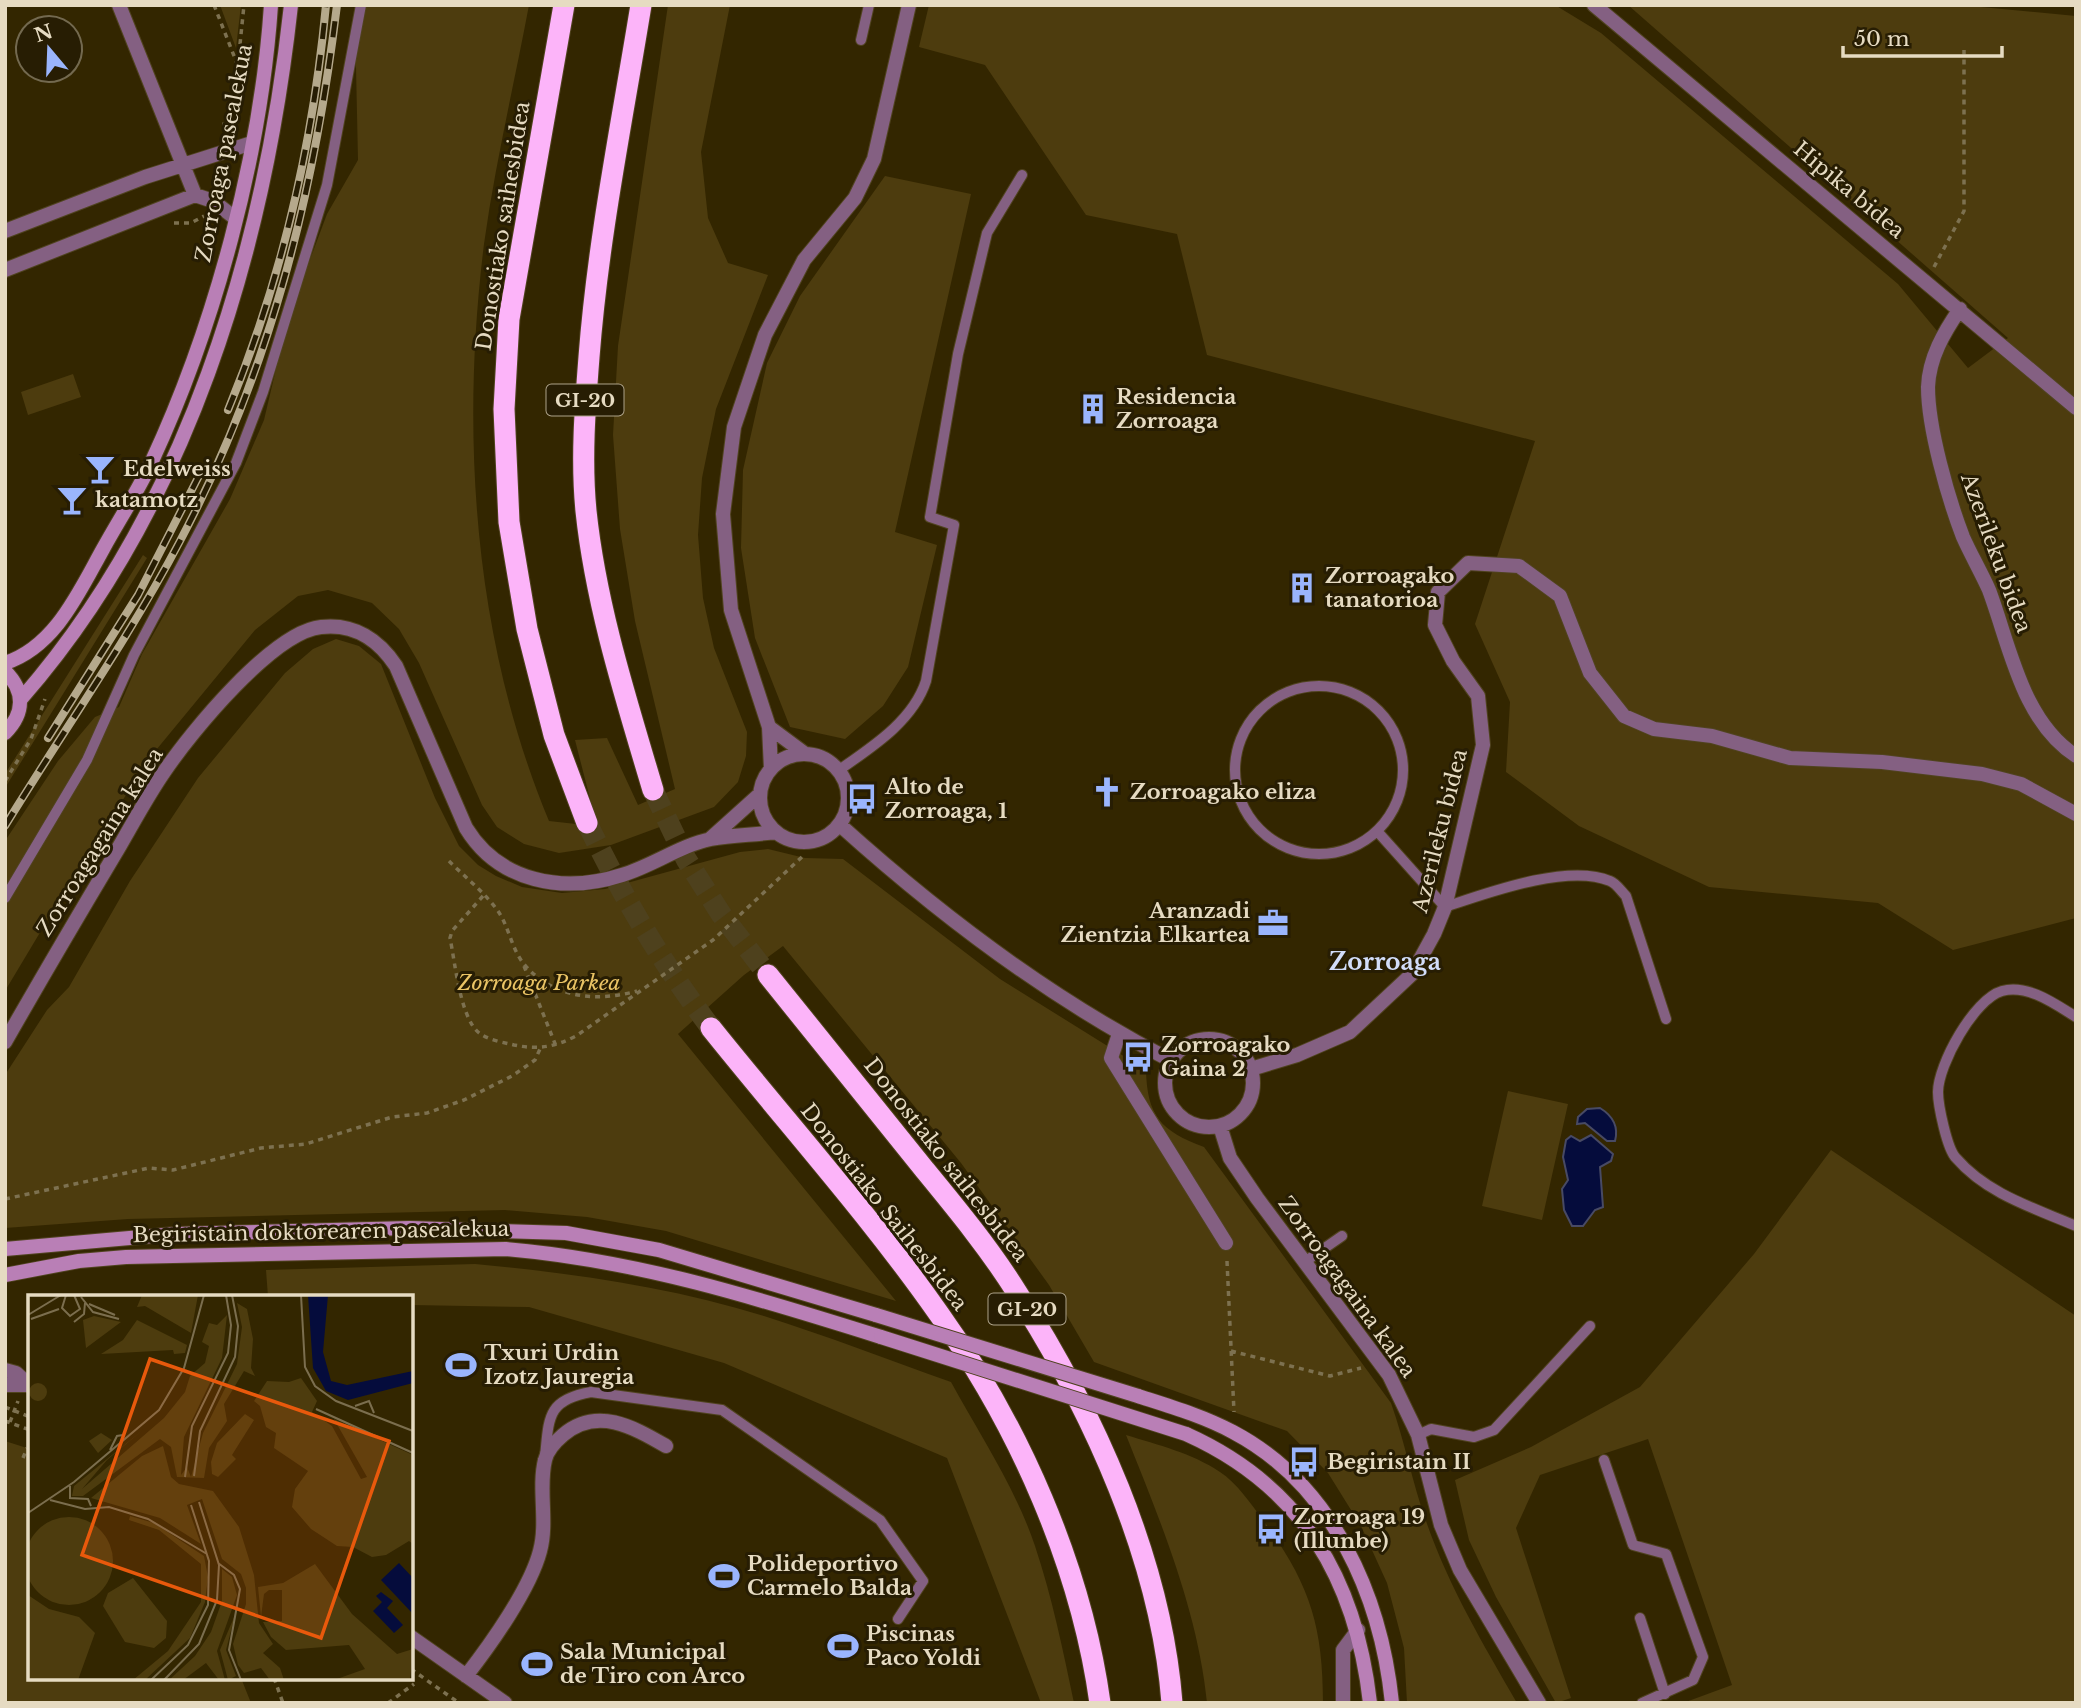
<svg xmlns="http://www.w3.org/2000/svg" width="2081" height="1708" viewBox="0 0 2081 1708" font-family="'Libre Baskerville',serif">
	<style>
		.green { fill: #4d3c0e }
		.water { fill: #050c3c; stroke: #484a64; stroke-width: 2 }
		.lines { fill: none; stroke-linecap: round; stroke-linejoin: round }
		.highway-tunnel { stroke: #4e411d; stroke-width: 21; stroke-dasharray: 21 10; stroke-linecap: butt }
		.lane-casing { stroke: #50431f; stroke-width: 12 }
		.street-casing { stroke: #50431f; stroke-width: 16 }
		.secondary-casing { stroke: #50431f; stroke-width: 16 }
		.highway-casing { stroke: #50431f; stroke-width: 23 }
		.path { stroke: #7d7150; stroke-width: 3.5; stroke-dasharray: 5 5; stroke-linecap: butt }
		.lane { stroke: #846082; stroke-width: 10 }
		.street { stroke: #846082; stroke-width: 14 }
		.secondary { stroke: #b97fb6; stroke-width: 14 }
		.highway { stroke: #fcb4f9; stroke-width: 21 }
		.rail-casing { stroke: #b5a98c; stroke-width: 8 }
		.rail { stroke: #271d03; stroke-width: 5; stroke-dasharray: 16; stroke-linecap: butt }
		.secondary-bridge-casing { stroke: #50431f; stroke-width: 16; stroke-linecap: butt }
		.secondary-bridge { stroke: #b97fb6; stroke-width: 14 }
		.labels { text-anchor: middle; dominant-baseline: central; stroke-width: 6; stroke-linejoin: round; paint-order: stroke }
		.shield { fill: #271d03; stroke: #ada289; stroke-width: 2 }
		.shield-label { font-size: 19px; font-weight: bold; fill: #e6dbc2 }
		.street-label { font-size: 21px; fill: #e6dbc2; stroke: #271d03 }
		.poi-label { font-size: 21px; font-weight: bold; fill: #e6dbc2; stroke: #271d03; text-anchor: start }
		.park-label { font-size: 21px; font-style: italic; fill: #eac465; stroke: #271d03 }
		.neighbourhood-label { font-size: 23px; font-weight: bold; fill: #d2ddf9; stroke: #271d03 }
		.inset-road { fill: none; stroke: #7b6e4e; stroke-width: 2 }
		.view { fill: #e8590c; fill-opacity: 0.15; stroke: #e8590c; stroke-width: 3.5 }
		.inset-edge { fill: none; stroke: #e6dbc2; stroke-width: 3.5 }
	</style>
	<rect width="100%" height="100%" fill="#332600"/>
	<path class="green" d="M220 5H241L236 48Z
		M362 5H529C514 85 495 164 484 244 460 437 474 641 549 821L576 824 595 818 575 740 607 738 638 805 675 789 635 621 620 529 613 435 618 346 668 5H730L701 152 708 218 728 263 768 275 716 409 702 478 698 535 703 598 714 648 747 732 746 756 738 782 714 807 611 845 559 853 524 844 497 827 482 805 419 663 399 629 372 603 328 590 298 596 255 630 152 755 78 869 5 991V841L58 761 95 717 119 707 142 654 230 499 264 420 288 318 327 214 358 160 355 21Z
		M929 5H1555L1601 33 1898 284 1968 368 2008 338 1628 5H1960L2076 16V918L1953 950 1878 903 1709 887 1579 826 1506 772 1510 702 1475 624 1535 441 1207 355 1177 234 1086 215 985 65 919 47Z
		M885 176 971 194 895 532 937 545 908 667 883 706 845 739 790 727 755 638 741 548 743 470 767 363 800 296Z
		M73 374 81 397 28 415 21 392Z
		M143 555 147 558 5 788V774Z
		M336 639 359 646 381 664 435 798 459 846 478 865 496 876 522 887 562 893 605 889 740 852 768 849 805 858 843 859 1000 979 1146 1070C1147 1116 1161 1131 1204 1147L1391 1403C1405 1442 1412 1482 1426 1521 1448 1585 1483 1644 1517 1703H1407L1404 1648 1387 1583 1361 1526 1328 1473 1287 1431 1094 1362 1049 1285 961 1163 783 946 744 975 678 1034 896 1301 666 1231 587 1217 505 1210 128 1219 5 1228V1075L47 1010 69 987 130 881 198 778 285 673 313 649Z
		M1508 1091 1568 1104 1542 1220 1482 1206Z
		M1831 1150 2076 1316V1703H1683L1732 1685 1648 1439 1540 1475 1516 1528 1571 1698 1556 1703 1496 1597 1469 1540 1455 1480 1531 1447 1640 1387 1754 1254Z
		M475 1264C573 1273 670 1287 764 1316 827 1336 889 1360 951 1382 980 1435 1016 1489 1035 1546 1052 1597 1063 1650 1074 1703H1041L947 1458 724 1363 529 1307 411 1305V1297H268L266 1270Z
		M1126 1435C1158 1445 1192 1453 1220 1472 1237 1483 1251 1504 1263 1520 1309 1583 1323 1624 1323 1703H1207C1198 1611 1160 1520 1126 1435Z
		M5 1441 30 1449V1678H241L251 1703H5Z"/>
	<path class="water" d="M1600 1108C1613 1116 1619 1126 1615 1141H1607L1585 1123 1577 1124 1578 1117 1587 1109Z
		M1591 1135 1613 1154 1611 1161 1600 1167 1603 1207 1595 1210 1583 1226H1572L1564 1210 1562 1189 1568 1180 1563 1157 1566 1140 1571 1136 1580 1141Z"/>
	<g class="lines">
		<path class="highway-tunnel" d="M653 790 686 859 721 914 768 975
			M587 823C624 899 660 960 711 1028"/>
		<g class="lane-casing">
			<path id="lane" d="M861 40 869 5
				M1235 770a84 84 0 1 1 168 0a84 84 0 1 1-168 0Z
				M839 770C872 747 913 721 926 681L954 525 930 517 958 354 987 233 1022 175
				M1377 831 1445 907C1487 893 1568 863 1610 881 1616 883 1621 891 1626 896L1666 1019
				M5 898 87 760 134 655 236 463 263 392 327 185 361 5
				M2076 1017C2055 1004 2028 984 2002 991 1974 999 1938 1065 1938 1092 1938 1105 1947 1149 1956 1158 1987 1194 2034 1208 2076 1226
				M1306 1261 1342 1236
				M1418 1435 1431 1429 1474 1437 1494 1430 1590 1326
				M545 1457C549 1417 547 1400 591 1392L722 1410 880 1520 923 1581 898 1619
				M1604 1460 1633 1545 1666 1554 1703 1657 1693 1680 1642 1703
				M1640 1618 1665 1694"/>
		</g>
		<g class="street-casing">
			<path id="street" d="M119 5 195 195
				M1594 5 2076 408
				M5 231 145 177 252 143
				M5 270 195 195 213 201 235 218
				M1960 309C1944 332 1929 358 1928 387 1928 428 1948 498 1963 537 1971 555 1981 572 1989 590 2010 646 2022 721 2076 756
				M769 727 804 753
				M760 798a44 44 0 1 1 88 0a44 44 0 1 1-88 0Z
				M771 769 769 727 731 610 723 514 734 427 765 335 804 260 855 198 874 159 909 5
				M840 825C941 916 1049 998 1170 1060
				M710 839 760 794
				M1119 1034 1111 1058 1226 1243
				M1165 1083a44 44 0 1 1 88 0a44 44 0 1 1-88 0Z
				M5 1042C41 979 78 916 115 854 131 827 146 798 164 772 191 732 273 632 321 627 354 623 379 640 396 666L466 828C499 882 563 894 622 875 652 866 681 845 711 839 732 835 755 835 776 832
				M1251 1069 1297 1055 1350 1032 1412 974 1434 934 1445 907 1483 745 1478 696 1453 661 1435 625 1438 592 1468 563 1519 566 1560 596 1590 673 1624 716 1654 729 1712 736 1790 758 1882 762 1982 774 2021 784 2076 814
				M1220 1126 1230 1158 1257 1198 1389 1375 1418 1435 1441 1525 1460 1570 1539 1703
				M5 1370 16 1373 30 1386
				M5 1385H27
				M411 1637 505 1703
				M466 1676C491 1644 530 1589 540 1551 548 1522 538 1488 545 1460 547 1451 556 1441 563 1435 597 1406 633 1427 666 1446
				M1343 1703V1650L1358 1630"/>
		</g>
		<g class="secondary-casing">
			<path id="secondary" d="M5 663C55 647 79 592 103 549 119 520 138 491 152 461 215 325 261 155 271 5
				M5 671C25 691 25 713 5 733
				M21 699C187 509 264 252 291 5
				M5 1249 175 1234 410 1228 566 1233 659 1250 876 1315
				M5 1275 79 1261 126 1257 506 1249C636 1260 757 1298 881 1337
				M1138 1396C1169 1406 1203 1416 1233 1432 1333 1485 1381 1596 1392 1703
				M1186 1434C1302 1486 1356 1579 1370 1703"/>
		</g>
		<g class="highway-casing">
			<path id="highway" d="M564 5 509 319 504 409 509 522 527 629 554 735 587 823
				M641 5C622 122 598 239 589 357 585 408 581 460 586 511 596 606 626 699 653 790
				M768 975C820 1040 872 1104 924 1169 956 1208 989 1248 1016 1291 1093 1411 1161 1559 1172 1703
				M711 1028C787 1123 869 1214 939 1314 1019 1426 1081 1566 1100 1703"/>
		</g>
		<path class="path" d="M214 5 238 66 236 117 224 122V132
			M238 64 244 5
			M174 223H191L204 216
			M1934 267 1964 211V50
			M5 781 31 739 45 699
			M449 861C465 877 485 893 498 911 509 927 512 950 524 964 553 999 598 1002 637 991
			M483 896 452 931 450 938C455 962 460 1016 478 1032 487 1040 502 1042 514 1045 539 1050 554 1047 576 1036L713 940 804 855
			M524 966 556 1046
			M5 1199 149 1168 173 1170 261 1148 306 1144 392 1117 427 1113 464 1100 512 1076 535 1060 540 1049
			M1227 1261 1234 1412
			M1231 1351 1330 1376 1361 1368
			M5 1407 30 1417
			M5 1421 30 1430
			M10 1422 18 1401
			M23 1458 27 1448
			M411 1669 459 1703
			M274 1678 283 1703
			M388 1703 414 1684"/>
		<use href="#lane" class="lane"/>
		<use href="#street" class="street"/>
		<use href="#secondary" class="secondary"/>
		<use href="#highway" class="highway"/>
		<g class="rail-casing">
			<path id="rail" d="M228 410C281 282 313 143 326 5
				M48 738 138 595 203 468
				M5 826C63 731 128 640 180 541 270 371 314 196 337 5"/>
		</g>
		<use href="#rail" class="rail"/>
		<g class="secondary-bridge-casing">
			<path id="secondary-bridge" d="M876 1315 1138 1396
				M881 1337 1186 1434"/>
		</g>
		<use href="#secondary-bridge" class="secondary-bridge"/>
	</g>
	<defs>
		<g id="building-bare" transform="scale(2.415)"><path d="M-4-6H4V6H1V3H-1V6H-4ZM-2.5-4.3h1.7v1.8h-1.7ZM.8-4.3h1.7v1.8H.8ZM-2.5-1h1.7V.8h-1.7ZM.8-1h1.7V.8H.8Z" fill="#9ab5fd" stroke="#271d03" stroke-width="2.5" paint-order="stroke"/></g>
		<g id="bar-bare" transform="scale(2.415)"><path d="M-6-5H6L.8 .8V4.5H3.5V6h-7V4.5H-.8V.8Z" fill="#9ab5fd" stroke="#271d03" stroke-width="2.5" paint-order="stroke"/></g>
		<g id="church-bare" transform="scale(2.415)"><path d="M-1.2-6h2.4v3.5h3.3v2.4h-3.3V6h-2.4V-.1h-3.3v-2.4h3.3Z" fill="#9ab5fd" stroke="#271d03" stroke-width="2.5" paint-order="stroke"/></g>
		<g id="bus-bare" transform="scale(2.415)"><path d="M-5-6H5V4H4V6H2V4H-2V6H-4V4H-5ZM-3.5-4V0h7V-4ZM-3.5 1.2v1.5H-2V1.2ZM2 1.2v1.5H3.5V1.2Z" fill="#9ab5fd" stroke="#271d03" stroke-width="2.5" paint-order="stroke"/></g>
		<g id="office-bare" transform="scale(2.415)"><path d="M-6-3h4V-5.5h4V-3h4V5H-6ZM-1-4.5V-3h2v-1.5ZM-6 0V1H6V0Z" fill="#9ab5fd" stroke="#271d03" stroke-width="2.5" paint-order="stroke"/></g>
		<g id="stadium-bare" transform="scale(2.415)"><path d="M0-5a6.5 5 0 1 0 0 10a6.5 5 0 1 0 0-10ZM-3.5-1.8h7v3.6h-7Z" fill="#9ab5fd" stroke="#271d03" stroke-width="2.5" paint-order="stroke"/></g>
	</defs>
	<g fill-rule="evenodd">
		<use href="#building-bare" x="1093" y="409"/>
		<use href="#bar-bare" x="100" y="469"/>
		<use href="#bar-bare" x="72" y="500"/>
		<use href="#building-bare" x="1302" y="588"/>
		<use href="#church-bare" x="1107" y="792"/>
		<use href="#bus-bare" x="862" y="799"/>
		<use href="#office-bare" x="1273" y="923"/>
		<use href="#bus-bare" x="1138" y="1057"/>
		<use href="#stadium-bare" x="461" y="1365"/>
		<use href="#bus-bare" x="1304" y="1462"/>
		<use href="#bus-bare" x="1271" y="1529"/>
		<use href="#stadium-bare" x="724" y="1576"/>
		<use href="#stadium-bare" x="843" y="1646"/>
		<use href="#stadium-bare" x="537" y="1664"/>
	</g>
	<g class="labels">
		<g class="shield">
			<rect x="546.5" y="384.5" width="77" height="31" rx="5"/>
			<rect x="988.5" y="1293.5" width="77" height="31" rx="5"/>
		</g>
		<g class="shield-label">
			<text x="585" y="400">GI-20</text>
			<text x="1027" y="1309">GI-20</text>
		</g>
		<g class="street-label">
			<text transform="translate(224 153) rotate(-79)">Zorroaga pasealekua</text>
			<text transform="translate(1849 190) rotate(40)">Hipika bidea</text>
			<text transform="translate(503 226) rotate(-81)">Donostiako saihesbidea</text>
			<text transform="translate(1996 553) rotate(70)">Azerileku bidea</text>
			<text transform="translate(1440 831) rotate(-76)">Azerileku bidea</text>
			<text transform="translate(100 842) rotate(-58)">Zorroagagaina kalea</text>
			<text transform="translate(946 1160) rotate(52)">Donostiako saihesbidea</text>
			<text transform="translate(884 1207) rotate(52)">Donostiako Saihesbidea</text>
			<text transform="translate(321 1232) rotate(-1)">Begiristain doktorearen pasealekua</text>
			<text transform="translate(1347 1287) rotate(54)">Zorroagagaina kalea</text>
		</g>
		<g class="poi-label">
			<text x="1116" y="397">Residencia<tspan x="1116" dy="24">Zorroaga</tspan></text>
			<text x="123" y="469">Edelweiss</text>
			<text x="95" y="500">katamotz</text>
			<text x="1325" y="576">Zorroagako<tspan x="1325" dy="24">tanatorioa</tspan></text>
			<text x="885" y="787">Alto de<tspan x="885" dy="24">Zorroaga, 1</tspan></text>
			<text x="1130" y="792">Zorroagako eliza</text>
			<text x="1250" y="911" text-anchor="end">Aranzadi<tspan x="1250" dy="24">Zientzia Elkartea</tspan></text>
			<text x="1161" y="1045">Zorroagako<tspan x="1161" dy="24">Gaina 2</tspan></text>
			<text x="484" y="1353">Txuri Urdin<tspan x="484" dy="24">Izotz Jauregia</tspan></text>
			<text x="1327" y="1462">Begiristain II</text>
			<text x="1294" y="1517">Zorroaga 19<tspan x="1294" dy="24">(Illunbe)</tspan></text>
			<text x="747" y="1564">Polideportivo<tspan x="747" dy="24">Carmelo Balda</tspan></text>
			<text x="866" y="1634">Piscinas<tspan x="866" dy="24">Paco Yoldi</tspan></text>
			<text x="560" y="1652">Sala Municipal<tspan x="560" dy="24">de Tiro con Arco</tspan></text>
		</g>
		<g class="park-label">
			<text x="539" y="983">Zorroaga Parkea</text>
		</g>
		<g class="neighbourhood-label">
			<text x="1385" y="962">Zorroaga</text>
		</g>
	</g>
	<g transform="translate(28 1295)">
		<rect width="385" height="385" fill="#332600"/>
		<path d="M114 0H170L163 38 117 11 109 12ZM209 8 219 14 225 44 223 73 227 81 216 76 196 109 199 126 181 153 176 183 149 182 143 152 132 144 55 201H44L46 191 116 134 79 165 54 194 136 123 157 97 162 81 177 68 181 51 174 47 181 28 189 30 199 20 194 63 156 142 153 180 159 172 163 182 175 138 209 69 214 32ZM66 21 93 27 58 53 55 25ZM109 25 159 50 157 58 146 59 145 55 73 59 95 45ZM273 83 289 106 284 117 304 131 333 184 339 182 306 124 385 160V249L381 246 358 260 344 262 325 252 309 251 283 234 264 212 267 194 280 176 246 153 248 138 238 132 232 111 226 106 239 86 261 87ZM1 97a9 9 0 1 1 18 0a9 9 0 1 1-18 0ZM217 119 226 125 204 160 208 164 190 182 184 179 183 167 189 148ZM73 138 84 145 70 158 61 146ZM135 151 143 182 151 189 185 196 211 232 226 280 231 328 245 349 235 358 252 373 256 385H242L233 373 216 378 210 370 205 349 218 309V293L213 279 194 264 174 204 159 210 173 249 132 223 63 203 114 161ZM102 221 126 228 176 261 180 282 177 307 162 343 117 385H105L140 356 173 307V269L131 235 101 225ZM-3 266a44 44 0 1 1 88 0a44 44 0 1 1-88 0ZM287 269 324 319 369 359 385 354 382 385H306L337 374 321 350 258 355 243 342 235 327 254 326V295H241L236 299 233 322 230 292 255 288ZM194 274 204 282 209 300 189 356 197 385H191L178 368 155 385H141L167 361 183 337 194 306ZM105 283 139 326 138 343 126 353 97 347 75 311 80 298ZM0 300 21 314 51 322 67 338 50 385H0ZM207 320 198 355 208 381 200 385 192 355Z" fill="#4d3c0e"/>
		<path d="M280 0H300L295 57 303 86 319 90 385 76V88L320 105 298 96 285 73ZM371 268 385 283V319L353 285ZM353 297 365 306 359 313 375 330 366 338 345 316 354 307 348 301Z" fill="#050c3c"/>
		<path class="inset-road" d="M38 0 34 13 42 21 52 14 46 0M273 0 277 72 287 91 308 106 385 136M53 2 65 17 91 24M61 9 87 20M0 20 33 0M3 24 31 14M46 27 56 19 57 8M327 111 341 106 346 118M288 114 385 158M82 155 89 141 95 140M166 181 172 136 207 62 210 31 204 0M157 182 164 131 200 58 203 30 198 0M42 191V203L60 204 63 211M22 205 57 214 81 212 120 224 179 259M0 218 46 187 131 115 156 73 176 0M190 268 206 280 212 294 201 355 213 385M123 385 160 350 180 310 181 266 163 210M136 385 171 349 189 305 191 270 171 207"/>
		<path class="view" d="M122 64 361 146 293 343 54 260Z"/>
		<rect width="385" height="385" class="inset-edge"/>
	</g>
	<rect width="2081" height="1708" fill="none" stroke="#e6dbc2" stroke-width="14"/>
	<g transform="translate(49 49) rotate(341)"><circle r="33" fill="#271d03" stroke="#73694f" stroke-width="2"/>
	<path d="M0-5L12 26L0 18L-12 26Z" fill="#9ab5fd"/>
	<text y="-10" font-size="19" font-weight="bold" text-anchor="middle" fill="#e6dbc2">N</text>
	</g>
	<path d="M1843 46v10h159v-10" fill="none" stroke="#e6dbc2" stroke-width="3.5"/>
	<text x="1854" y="46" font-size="21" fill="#e6dbc2" stroke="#271d03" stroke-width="5" paint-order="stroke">50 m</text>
</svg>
